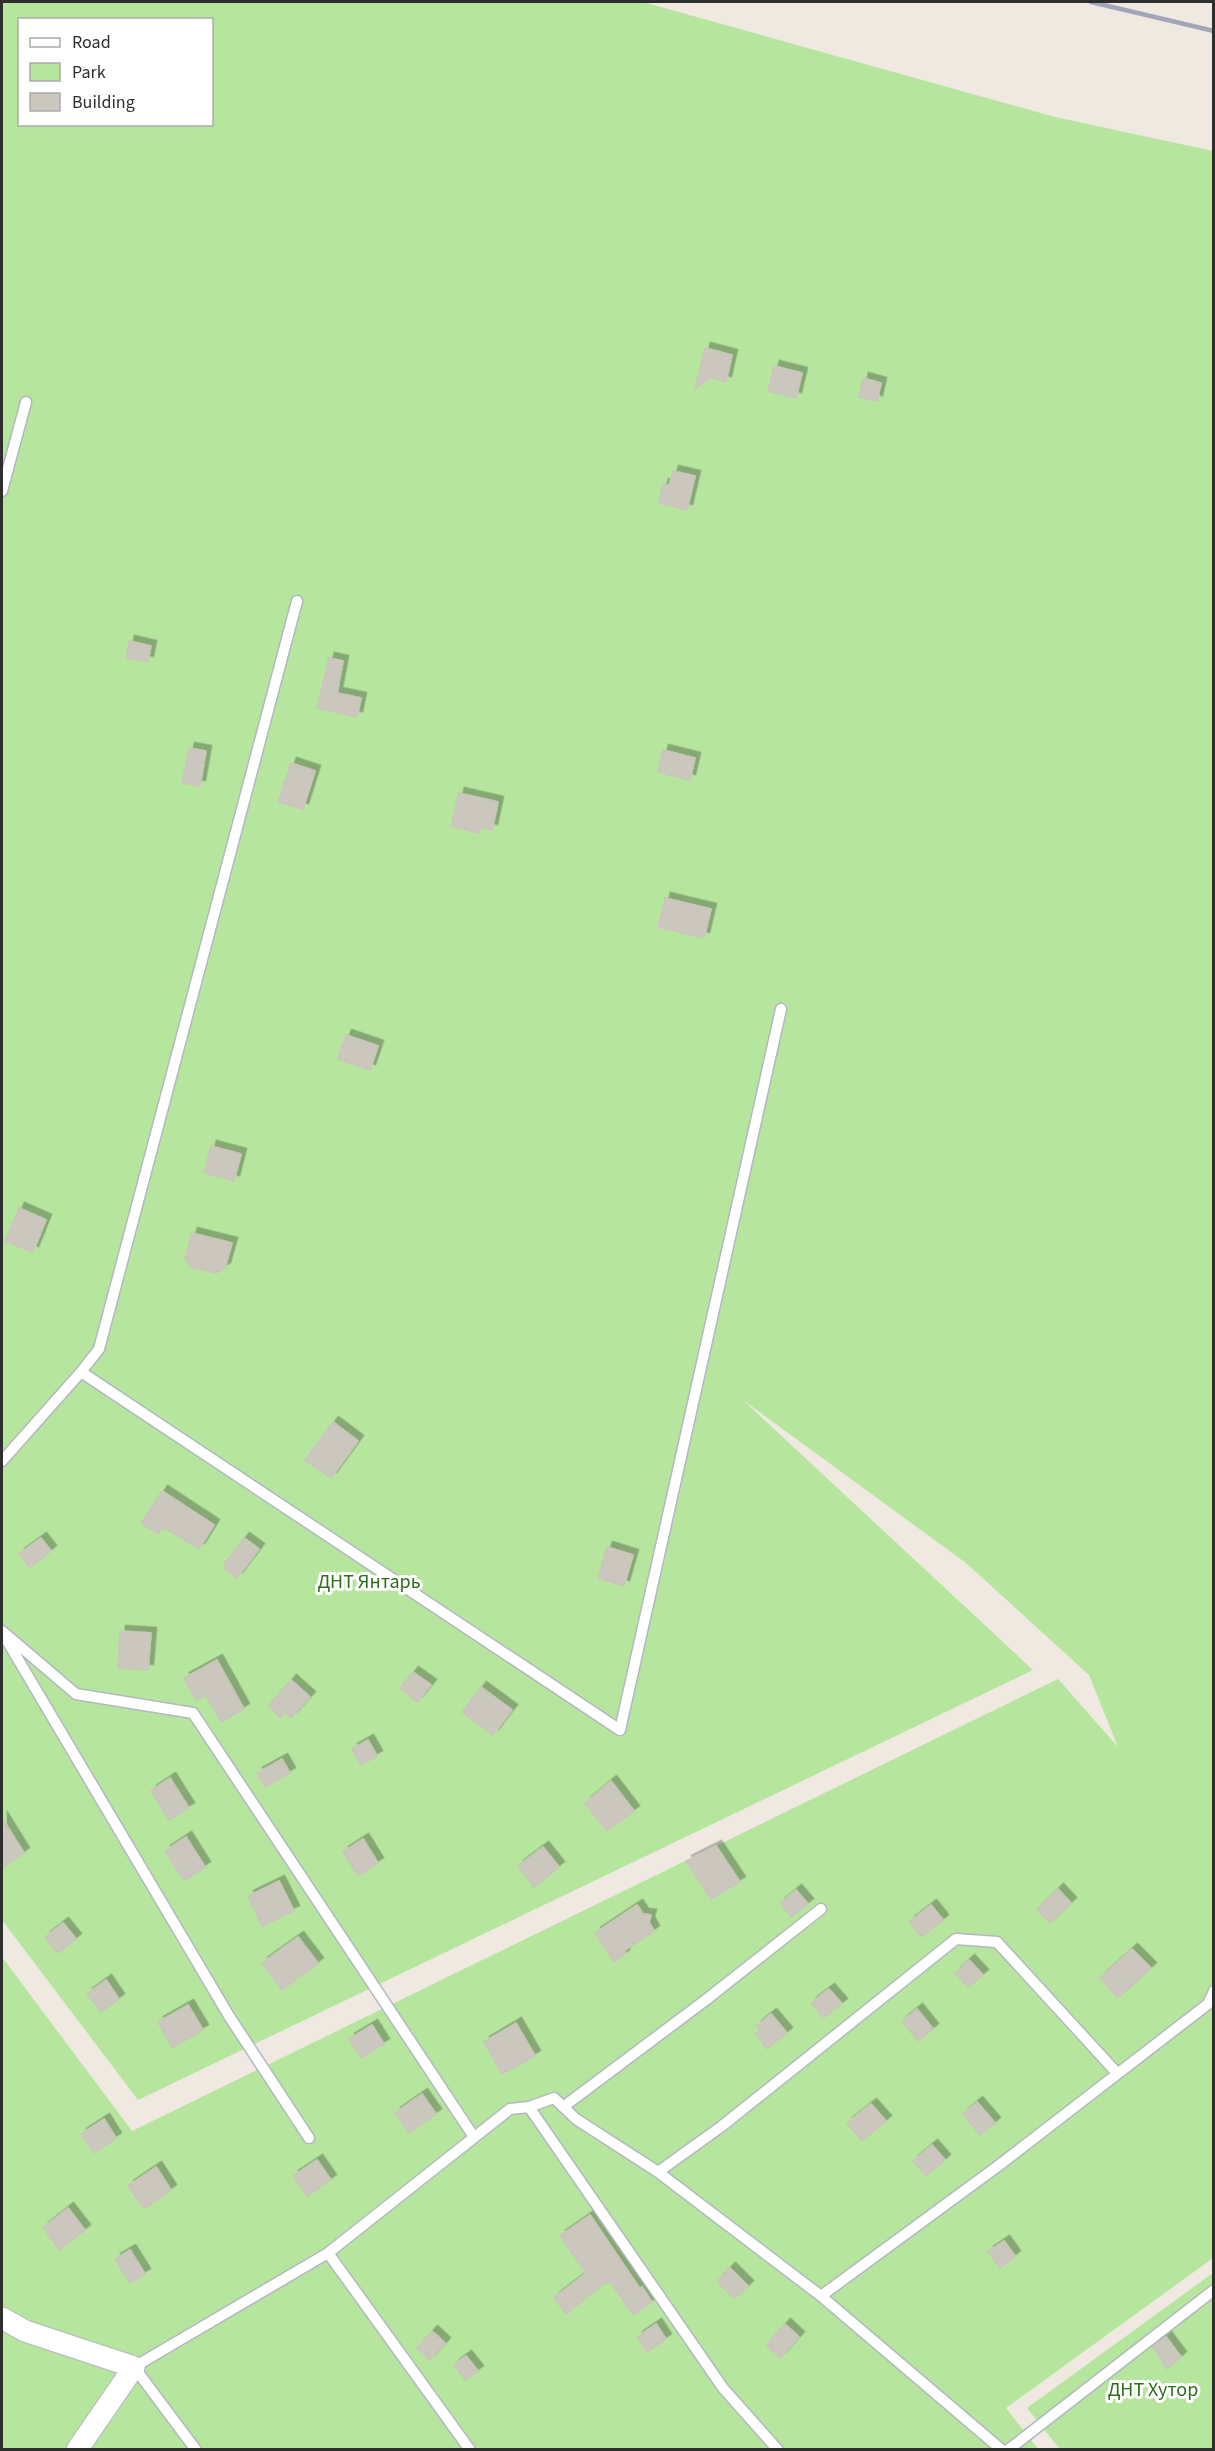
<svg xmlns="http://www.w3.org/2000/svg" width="1215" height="2451" viewBox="0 0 1215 2451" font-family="'Source Sans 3',sans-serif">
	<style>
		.green { fill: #b6e59e; fill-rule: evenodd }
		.building { fill: #cbc7bf; stroke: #cbc5ba; stroke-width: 1.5; filter: url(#shadow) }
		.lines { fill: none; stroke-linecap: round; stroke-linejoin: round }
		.lane-casing { stroke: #b4b7c1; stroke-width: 13 }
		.street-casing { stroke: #b4b7c1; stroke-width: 23 }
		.lane { stroke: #fff; stroke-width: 10 }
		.street { stroke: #fff; stroke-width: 21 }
		.rail { stroke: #a3a6b8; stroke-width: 4.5 }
		.labels { text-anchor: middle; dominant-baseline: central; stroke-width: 6; stroke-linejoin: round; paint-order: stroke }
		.park-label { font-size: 20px; fill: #2c6e1b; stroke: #fff }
	</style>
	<defs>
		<filter id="shadow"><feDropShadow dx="5.5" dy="-5.5" stdDeviation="0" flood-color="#0004"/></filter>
	</defs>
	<rect width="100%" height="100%" fill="#efe9e1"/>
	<path class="green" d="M2 2H643L1055 117 1213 151V2258L1006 2408 1038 2449H2V1957L132 2131 1058 1679 1118 1747 1089 1675 966 1563 743 1400 1033 1670 138 2100 2 1920ZM20 20H212V124H20Z
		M1213 2273V2449H1060L1027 2408Z"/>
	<path class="building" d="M705 348 732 355 726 382 710 378 695 389Z
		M774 366 802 373 796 398 768 391Z
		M863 378 881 383 877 401 859 397Z
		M673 471 695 476 687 510 659 503 663 484 669 486Z
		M129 641 151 646 148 662 126 658Z
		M329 658 343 661 337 693 361 698 357 717 317 708Z
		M189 748 206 751 200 786 182 783Z
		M663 750 695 758 690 780 658 772Z
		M291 763 315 771 303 809 278 802Z
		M459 793 498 802 492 830 481 827 479 833 451 826Z
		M665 898 711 909 704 938 658 927Z
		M346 1035 378 1046 370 1070 338 1059Z
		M211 1146 241 1154 234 1181 204 1173Z
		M19 1208 46 1220 33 1252 5 1241Z
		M192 1233 232 1243 225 1268 216 1273 191 1267 185 1259Z
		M333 1422 358 1441 331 1478 305 1460Z
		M162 1491 214 1525 199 1549 163 1527 158 1534 141 1523Z
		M41 1538 51 1551 30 1568 19 1554Z
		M244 1538 259 1549 237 1578 225 1569V1563Z
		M607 1547 633 1555 624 1586 598 1578Z
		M120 1631 151 1633 148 1670 118 1668Z
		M217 1660 244 1709 221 1722 206 1695 196 1700 184 1678Z
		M413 1672 431 1685 417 1702 400 1688Z
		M291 1680 310 1697 291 1718 285 1712 281 1718 268 1706Z
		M481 1687 512 1710 493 1735 462 1712Z
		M368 1740 377 1756 361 1765 352 1749Z
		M282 1759 290 1773 265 1787 257 1773Z
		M170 1778 189 1808 169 1820 151 1791Z
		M611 1781 634 1811 607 1831 585 1803Z
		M2 1818 24 1853 2 1868Z
		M186 1837 205 1867 184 1881 165 1851Z
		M363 1839 378 1863 358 1876 343 1852Z
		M716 1846 740 1882 711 1899 686 1861Z
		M543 1847 559 1867 534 1887 518 1866Z
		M279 1881 294 1911 262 1926 248 1896Z
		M1058 1889 1071 1903 1050 1923 1037 1909Z
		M796 1890 808 1904 791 1917 780 1903Z
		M637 1905 643 1914 651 1915 649 1922 654 1931 625 1950 624 1955 614 1962 595 1933Z
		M931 1905 943 1920 922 1937 909 1922Z
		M63 1923 76 1939 58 1953 45 1937Z
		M298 1937 318 1963 282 1990 262 1963Z
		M1132 1949 1151 1968 1118 1998 1100 1978Z
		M969 1960 983 1975 968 1987 955 1973Z
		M106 1980 119 1999 101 2012 87 1994Z
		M829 1989 842 2004 823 2018 811 2003Z
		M188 2005 203 2030 172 2048 158 2022Z
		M917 2009 933 2029 918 2041 902 2021Z
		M771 2014 787 2033 767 2049 756 2034 760 2031 756 2026Z
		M516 2023 535 2056 502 2074 484 2042Z
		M372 2025 384 2044 361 2058 349 2039Z
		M422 2094 436 2114 409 2133 395 2113Z
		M977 2102 995 2123 980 2135 963 2114Z
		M871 2104 886 2121 862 2141 847 2123Z
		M104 2119 116 2138 94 2153 81 2134Z
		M932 2145 945 2160 926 2176 913 2161Z
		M317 2160 331 2180 307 2196 293 2176Z
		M156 2167 171 2190 144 2209 128 2186Z
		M68 2208 85 2230 59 2250 43 2228Z
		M590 2215 640 2289 642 2287 652 2302 633 2315 611 2283 608 2284 606 2282 566 2314 554 2298 586 2273 560 2236Z
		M1004 2241 1015 2256 1000 2268 988 2252Z
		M130 2250 145 2274 130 2283 115 2259Z
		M730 2268 748 2286 734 2299 717 2281Z
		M656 2324 666 2339 647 2352 637 2337Z
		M785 2324 799 2337 780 2358 766 2345Z
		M432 2331 445 2343 430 2360 417 2348Z
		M1166 2337 1181 2357 1167 2369 1153 2347Z
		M466 2356 478 2371 465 2380 454 2365Z"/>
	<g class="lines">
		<g class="lane-casing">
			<path id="lane" d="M2 491 26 402
				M81 1372 99 1349 297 601
				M2 1461 81 1372 620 1730 781 1009
				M2 1631 76 1694 193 1713 474 2137
				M6 1639 229 2016 309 2138
				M529 2107 723 2388 778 2450
				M563 2107 707 1999 821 1909
				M658 2172 722 2126 956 1939 997 1942 1117 2073
				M328 2253 470 2450
				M821 2296 998 2166 1208 2004 1214 1991
				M196 2450 134 2367 328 2253 510 2109 529 2107 554 2098 576 2119 658 2172 821 2296 1002 2450
				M1008 2450 1214 2290"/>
		</g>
		<g class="street-casing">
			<path id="street" d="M2 2318 25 2331 134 2367 77 2450"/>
		</g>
		<use href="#lane" class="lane"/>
		<use href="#street" class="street"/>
		<path class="rail" d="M1091 2 1214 31"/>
	</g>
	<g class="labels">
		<g class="park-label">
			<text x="369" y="1582">ДНТ Янтарь</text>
			<text x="1153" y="2390">ДНТ Хутор</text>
		</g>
	</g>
	<rect width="1215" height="2451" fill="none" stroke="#2e2e2e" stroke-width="6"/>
	<rect x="18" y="18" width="195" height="108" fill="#ffffff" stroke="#ababab" stroke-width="1.5"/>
	<rect x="30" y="38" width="30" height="9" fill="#ffffff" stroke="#ababab" stroke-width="1.5"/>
	<text x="72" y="48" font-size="18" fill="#2e2e2e">Road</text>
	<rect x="30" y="63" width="30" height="18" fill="#b6e59e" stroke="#ababab" stroke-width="1.5"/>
	<text x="72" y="78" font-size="18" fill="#2e2e2e">Park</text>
	<rect x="30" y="93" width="30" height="18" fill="#cbc7bf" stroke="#ababab" stroke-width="1.5"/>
	<text x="72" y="108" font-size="18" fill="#2e2e2e">Building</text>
</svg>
